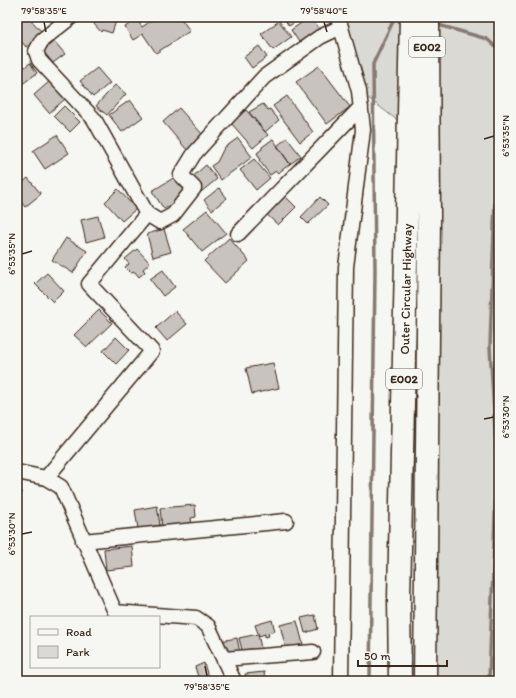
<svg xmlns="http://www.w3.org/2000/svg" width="516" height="698" viewBox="0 0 516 698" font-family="Itim,sans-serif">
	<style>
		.green { fill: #dad9d3; stroke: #8a8278 }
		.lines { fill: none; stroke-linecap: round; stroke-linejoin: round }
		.stream { stroke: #857a71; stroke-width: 3.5 }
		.building { fill: #c8c3be; stroke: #3b2a1e }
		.street-casing { stroke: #3b2a1e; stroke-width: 17 }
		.highway-casing { stroke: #3b2a1e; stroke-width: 25 }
		.street { stroke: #f6f6f2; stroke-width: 14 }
		.highway { stroke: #f6f6f2; stroke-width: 22 }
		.ticks { fill: none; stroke: #3b2a1e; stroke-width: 1.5 }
		.labels { text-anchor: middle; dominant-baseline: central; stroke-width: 3; stroke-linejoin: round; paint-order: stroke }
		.shield { fill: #f6f6f2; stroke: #73675e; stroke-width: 1 }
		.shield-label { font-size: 12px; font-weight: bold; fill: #3b2a1e }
		.street-label { font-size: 13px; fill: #3b2a1e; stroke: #f6f6f2 }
		.neatline { fill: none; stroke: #3b2a1e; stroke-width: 1.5 }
		.ticks-label { font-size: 10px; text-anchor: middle; fill: #3b2a1e }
	</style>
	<rect width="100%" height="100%" fill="#f6f6f2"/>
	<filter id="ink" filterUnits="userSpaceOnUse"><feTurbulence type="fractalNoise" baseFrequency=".025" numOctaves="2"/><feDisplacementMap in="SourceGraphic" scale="8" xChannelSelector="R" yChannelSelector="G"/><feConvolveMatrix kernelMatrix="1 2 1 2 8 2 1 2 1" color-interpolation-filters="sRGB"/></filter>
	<g filter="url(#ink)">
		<path class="green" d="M338 17H499V681H435V149L359 91Z"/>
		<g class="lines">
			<path class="stream" d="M435 24 487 39 499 50
				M370 681 375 272 373 64 395 17
				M489 681 497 463 490 347 495 200 499 168"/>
		</g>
		<path class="building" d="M22 17H28L42 32 26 47 17 36V21Z
			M93 17H114L116 21 112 33 102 30 101 32 94 24 97 19Z
			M157 17H180L190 31 156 53 143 34 133 40 125 27 137 19 142 27Z
			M283 17H303L289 26Z
			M310 17 319 29 299 42 291 30Z
			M279 21 291 37 273 50 261 34Z
			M54 41 65 54 53 63 43 51Z
			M259 46 267 57 252 68 244 57Z
			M30 63 37 73 21 85 17 81V73Z
			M319 66 350 107 327 124 296 82Z
			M97 68 110 83 93 97 80 81Z
			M50 81 65 99 49 113 34 95Z
			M115 85 126 94 107 115 96 106Z
			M287 96 313 132 300 142 273 106Z
			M130 100 143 117 122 132 109 115Z
			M263 104 268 110 270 109 279 120 265 132 249 112Z
			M64 106 80 122 70 132 54 116Z
			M179 108 203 135 187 150 163 122Z
			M246 110 268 135 253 148 231 123Z
			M57 135 69 153 45 169 33 151Z
			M238 138 252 157 221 180 211 166 217 162 224 148Z
			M287 138 301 156 290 164 277 146Z
			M273 139 290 164 278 173 276 171 270 175 259 160 260 159 257 153 262 149V147Z
			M254 159 270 178 256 190 240 170Z
			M206 165 217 179 201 192 190 179Z
			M175 177 187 195 164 209 152 191Z
			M28 178 41 194 25 207 17 197V187Z
			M219 188 227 198 212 210 204 200Z
			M118 189 136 209 122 221 105 202Z
			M282 193 296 207 278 225 264 212Z
			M320 197 328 205 308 224 301 217Z
			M207 210 226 233 202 252 183 229Z
			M98 216 104 237 86 242 81 220Z
			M164 229 171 252 153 257 147 234Z
			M66 238 87 251 73 273 52 260Z
			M229 238 249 261 225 283 204 261Z
			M137 249 150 263 143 269 145 272 139 277 135 272 131 273 125 267 129 264 125 259Z
			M163 270 175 287 163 296 150 279Z
			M47 273 64 291 53 302 35 284Z
			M99 310 112 323 87 347 74 335Z
			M175 311 187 324 167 341 156 328Z
			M116 337 129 350 116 364 103 351Z
			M273 363 279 388 252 394 246 368Z
			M17 488 22 492 17 497Z
			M195 505 196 517 191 518 192 527 162 528 160 508Z
			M157 506 160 525 138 529 135 510Z
			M132 546 134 567 106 570 104 549Z
			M315 615 318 629 305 633 301 618Z
			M272 620 275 631 268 633 269 636 265 637V634L259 636 255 625Z
			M297 621 303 644 286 649 280 625Z
			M258 634 262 653 253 655 252 649 242 650 239 638Z
			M237 638 240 653 223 656 220 641Z
			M204 663 208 677 199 680 195 667Z
			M264 672 265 681H246L245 674Z"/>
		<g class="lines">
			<g class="street-casing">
				<path id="street" d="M71 17 42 40 36 51 39 60 94 119 147 214 160 222 173 215 194 188 181 175 194 154 264 77 320 37 341 27
					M338 17 359 91 363 130 346 267 341 681
					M238 234 361 107
					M17 472 46 478 61 487 115 612 196 618 208 626 234 681
					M46 478 152 351 89 284 147 214
					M83 541 286 521
					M224 659 313 652"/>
			</g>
			<g class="highway-casing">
				<g id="highway">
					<path id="s1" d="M400 681 399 599 411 17"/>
					<path d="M425 681 429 217 428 17"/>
				</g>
			</g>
			<use href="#street" class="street"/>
			<use href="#highway" class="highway"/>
		</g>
	</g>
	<path class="ticks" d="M44 22 46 32M324 22 327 32M484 139 494 136M22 254 32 251M484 419 494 417M22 534 32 532M205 666 207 676"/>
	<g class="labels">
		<g class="shield">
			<rect x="409" y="37" width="36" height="20" rx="3"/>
			<rect x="386" y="369" width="36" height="20" rx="3"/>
		</g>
		<g class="shield-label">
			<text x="427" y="47">E002</text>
			<text x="404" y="379">E002</text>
		</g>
		<g class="street-label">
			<text stroke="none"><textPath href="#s1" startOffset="392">Outer Circular Highway</textPath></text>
		</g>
	</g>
	<rect width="516" height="698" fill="none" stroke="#f6f6f2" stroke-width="44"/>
	<rect x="30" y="616" width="130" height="52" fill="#f6f6f2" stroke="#aba49d"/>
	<rect x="38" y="629" width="20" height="6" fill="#f6f6f2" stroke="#aba49d"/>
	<text x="66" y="636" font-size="12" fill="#3b2a1e">Road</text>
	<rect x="38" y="646" width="20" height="12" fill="#dad9d3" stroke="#aba49d"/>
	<text x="66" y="656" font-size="12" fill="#3b2a1e">Park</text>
	<path d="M358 660v6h89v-6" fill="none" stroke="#3b2a1e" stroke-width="2"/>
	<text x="364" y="660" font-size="12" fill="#3b2a1e" stroke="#f6f6f2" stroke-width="3" paint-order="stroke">50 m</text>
	<rect x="22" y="22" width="472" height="654" class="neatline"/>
	<g class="ticks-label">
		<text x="44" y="14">79°58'35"E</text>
		<text x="324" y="14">79°58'40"E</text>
		<text transform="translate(505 136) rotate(-90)" y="4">6°53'35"N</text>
		<text transform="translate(11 254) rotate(-90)" y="4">6°53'35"N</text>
		<text transform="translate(505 417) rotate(-90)" y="4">6°53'30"N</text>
		<text transform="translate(11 534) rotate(-90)" y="4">6°53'30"N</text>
		<text x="207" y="690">79°58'35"E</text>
	</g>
</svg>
